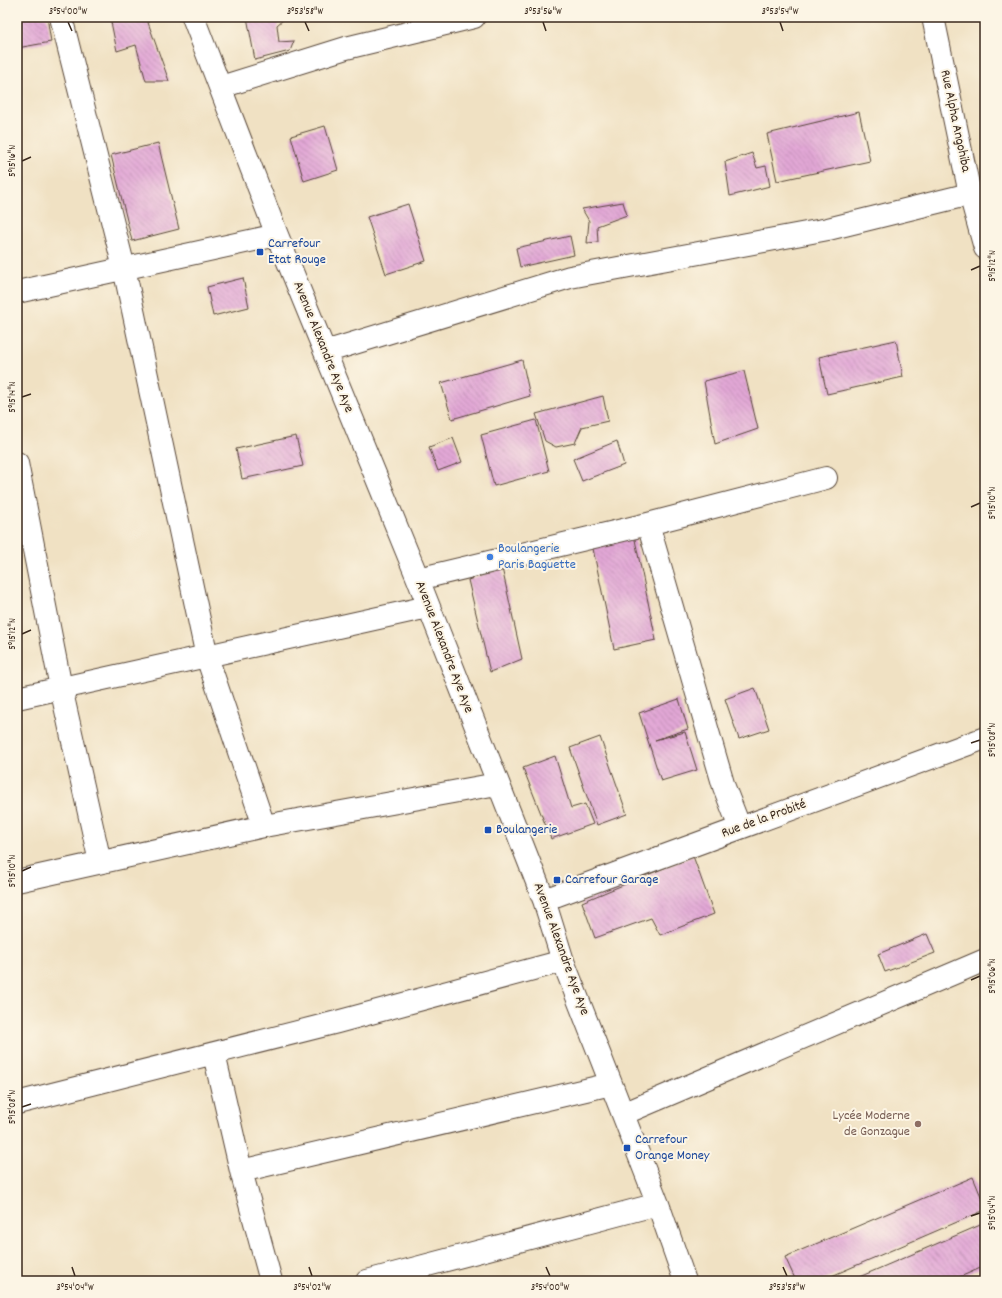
<svg xmlns="http://www.w3.org/2000/svg" width="1002" height="1298" viewBox="0 0 1002 1298" font-family="Dekko,sans-serif">
	<style>
		.building { fill: url(#building-back-hatch) }
		.lines { fill: none; stroke-linecap: round; stroke-linejoin: round }
		.minor-casing { stroke: #564537; stroke-width: 24 }
		.minor { stroke: #fff; stroke-width: 22 }
		.ticks { fill: none; stroke: #3b2a1e; stroke-width: 1.5 }
		.transit-dot { fill: #1a4fb4; stroke: #fcf5e5; stroke-width: 1.5 }
		.shop-dot { fill: #3f7fe0; stroke: #fcf5e5; stroke-width: 1.5 }
		.education-dot { fill: #8d6e63; stroke: #fcf5e5; stroke-width: 1.5 }
		.labels { text-anchor: middle; dominant-baseline: central; stroke-width: 4; stroke-linejoin: round; paint-order: stroke }
		.street-label { font-size: 14px; fill: #3b2a1e; stroke: #fcf5e5 }
		.transit-label { font-size: 14px; fill: #164399; stroke: #fcf5e5; text-anchor: start }
		.shop-label { font-size: 14px; fill: #366cbe; stroke: #fcf5e5; text-anchor: start }
		.education-label { font-size: 14px; fill: #785e54; stroke: #fcf5e5; text-anchor: end }
		.neatline { fill: none; stroke: #3b2a1e; stroke-width: 1.5 }
		.ticks-label { font-size: 10px; text-anchor: middle; fill: #3b2a1e }
	</style>
	<defs>
		<pattern id="building-back-hatch" width="6" height="6" patternUnits="userSpaceOnUse"><rect width="6" height="6" fill="#e2a7d6"/><path d="M-1 5l2 2M0 0l6 6M5-1l2 2" fill="none" stroke="#b888ad"/></pattern>
	</defs>
	<rect width="100%" height="100%" fill="#fcf5e5"/>
	<filter id="ink" filterUnits="userSpaceOnUse"><feTurbulence type="fractalNoise" baseFrequency=".025" numOctaves="2"/><feDisplacementMap in="SourceGraphic" scale="8" xChannelSelector="R" yChannelSelector="G"/><feConvolveMatrix kernelMatrix="1 2 1 2 8 2 1 2 1" color-interpolation-filters="sRGB"/></filter>
	<filter id="wash" filterUnits="userSpaceOnUse"><feTurbulence type="fractalNoise" baseFrequency=".012" numOctaves="4" result="noise"/><feDisplacementMap in="SourceGraphic" scale="16" xChannelSelector="R" yChannelSelector="G"/><feGaussianBlur stdDeviation="0.9" result="paint"/><feColorMatrix in="noise" values="0 0 0 0 0 0 0 0 0 0 0 0 0 0 0 0 0 1.4 0 .05"/><feComposite in="paint" operator="in"/></filter>
	<g filter="url(#wash)">
		<rect width="100%" height="100%" fill="#f0e1c3"/>
		<g id="blocks">
			<path class="building" d="M17 17H47L51 42 17 48Z
				M133 17H146L169 81H146L136 45 117 51 111 22Z
				M247 17H284V19L277 25 279 42 294 41 290 51 255 60Z
				M859 112 870 161 777 181 767 134Z
				M325 126 338 170 304 181 291 136Z
				M158 143 179 229 132 241 111 155Z
				M752 153 757 168 766 166 770 186 730 196 725 162Z
				M623 202 627 215 597 226 598 242 587 243 589 221 582 209Z
				M408 204 426 261 386 274 367 217Z
				M570 236 574 255 520 267 516 248Z
				M243 278 249 307 213 316 207 287Z
				M896 340 903 377 827 394 819 357Z
				M522 360 530 396 452 419 441 383Z
				M744 371 758 429 715 444 704 381Z
				M603 396 608 421 582 427 575 443 556 447 545 441 536 414Z
				M536 420 549 471 494 486 481 435Z
				M296 436 303 466 242 479 236 449Z
				M453 438 462 462 438 471 429 447Z
				M617 441 624 465 582 481 573 459Z
				M634 535 656 640 614 649 592 544Z
				M502 568 522 659 490 672 468 580Z
				M755 688 769 729 739 739 725 699Z
				M679 699 688 729 655 740 685 732 697 770 661 781 639 713Z
				M600 737 627 814 597 825 570 748Z
				M555 756 571 808 585 804 593 824 551 839 523 768Z
				M693 856 714 914 660 935 651 918 595 938 582 902Z
				M927 934 935 953 885 972 878 954Z
				M973 1177 985 1206V1210L820 1281H796L785 1257Z
				M985 1223V1266L951 1281H850Z"/>
		</g>
	</g>
	<g filter="url(#ink)">
		<use href="#blocks" fill-opacity="0" stroke="#564537" stroke-width="1"/>
		<g class="lines">
			<g class="minor-casing">
				<path id="minor" d="M61 17 124 268 207 657 264 826
					M193 17 277 235 418 579 544 900 563 961 658 1204 685 1281
					M933 17 970 194 985 248
					M221 87 346 48 474 17
					M17 292 277 235
					M325 352 570 277 828 229 970 194
					M17 463 61 688 100 862
					M648 524 724 787 740 828
					M418 579 648 524 826 478
					M17 698 428 607
					M17 881 264 826 497 784
					M544 900 985 738
					M214 1054 241 1171 271 1281
					M17 1103 337 1022 563 961
					M623 1114 985 960
					M241 1171 611 1084
					M367 1281 658 1204"/>
			</g>
			<use href="#minor" class="minor"/>
		</g>
	</g>
	<path class="ticks" d="M68 22 72 31M305 22 309 31M543 22 546 31M780 22 783 31M22 161 31 157M971 270 980 266M22 397 31 394M971 507 980 503M22 634 31 630M971 743 980 740M22 871 31 867M971 980 980 976M22 1107 31 1104M971 1216 980 1213M72 1267 75 1276M309 1267 312 1276M546 1267 550 1276M783 1267 787 1276"/>
	<g class="transit-dot">
		<rect x="256" y="248" width="8" height="8" rx="2"/>
		<rect x="484" y="826" width="8" height="8" rx="2"/>
		<rect x="553" y="876" width="8" height="8" rx="2"/>
		<rect x="623" y="1144" width="8" height="8" rx="2"/>
	</g>
	<circle class="shop-dot" cx="490" cy="557" r="4"/>
	<circle class="education-dot" cx="918" cy="1124" r="4"/>
	<g class="labels">
		<g class="street-label">
			<text transform="translate(955 121) rotate(78)">Rue Alpha Angohiba</text>
			<text transform="translate(323 347) rotate(68)">Avenue Alexandre Aye Aye</text>
			<text transform="translate(444 647) rotate(69)">Avenue Alexandre Aye Aye</text>
			<text transform="translate(764 819) rotate(-20)">Rue de la Probité</text>
			<text transform="translate(561 949) rotate(70)">Avenue Alexandre Aye Aye</text>
		</g>
		<g class="transit-label">
			<text x="268" y="244">Carrefour<tspan x="268" dy="16">Etat Rouge</tspan></text>
			<text x="496" y="830">Boulangerie</text>
			<text x="565" y="880">Carrefour Garage</text>
			<text x="635" y="1140">Carrefour<tspan x="635" dy="16">Orange Money</tspan></text>
		</g>
		<g class="shop-label">
			<text x="498" y="549">Boulangerie<tspan x="498" dy="16">Paris Baguette</tspan></text>
		</g>
		<g class="education-label">
			<text x="910" y="1116">Lycée Moderne<tspan x="910" dy="16">de Gonzague</tspan></text>
		</g>
	</g>
	<rect width="1002" height="1298" fill="none" stroke="#fcf5e5" stroke-width="44"/>
	<rect x="22" y="22" width="958" height="1254" class="neatline"/>
	<g class="ticks-label">
		<text x="68" y="14">3°54'00"W</text>
		<text x="305" y="14">3°53'58"W</text>
		<text x="543" y="14">3°53'56"W</text>
		<text x="780" y="14">3°53'54"W</text>
		<text transform="translate(11 161) rotate(-90)" y="4">5°15'16"N</text>
		<text transform="translate(991 266) rotate(-90)" y="4">5°15'12"N</text>
		<text transform="translate(11 397) rotate(-90)" y="4">5°15'14"N</text>
		<text transform="translate(991 503) rotate(-90)" y="4">5°15'10"N</text>
		<text transform="translate(11 634) rotate(-90)" y="4">5°15'12"N</text>
		<text transform="translate(991 740) rotate(-90)" y="4">5°15'08"N</text>
		<text transform="translate(11 871) rotate(-90)" y="4">5°15'10"N</text>
		<text transform="translate(991 976) rotate(-90)" y="4">5°15'06"N</text>
		<text transform="translate(11 1107) rotate(-90)" y="4">5°15'08"N</text>
		<text transform="translate(991 1213) rotate(-90)" y="4">5°15'04"N</text>
		<text x="75" y="1290">3°54'04"W</text>
		<text x="312" y="1290">3°54'02"W</text>
		<text x="550" y="1290">3°54'00"W</text>
		<text x="787" y="1290">3°53'58"W</text>
	</g>
</svg>
